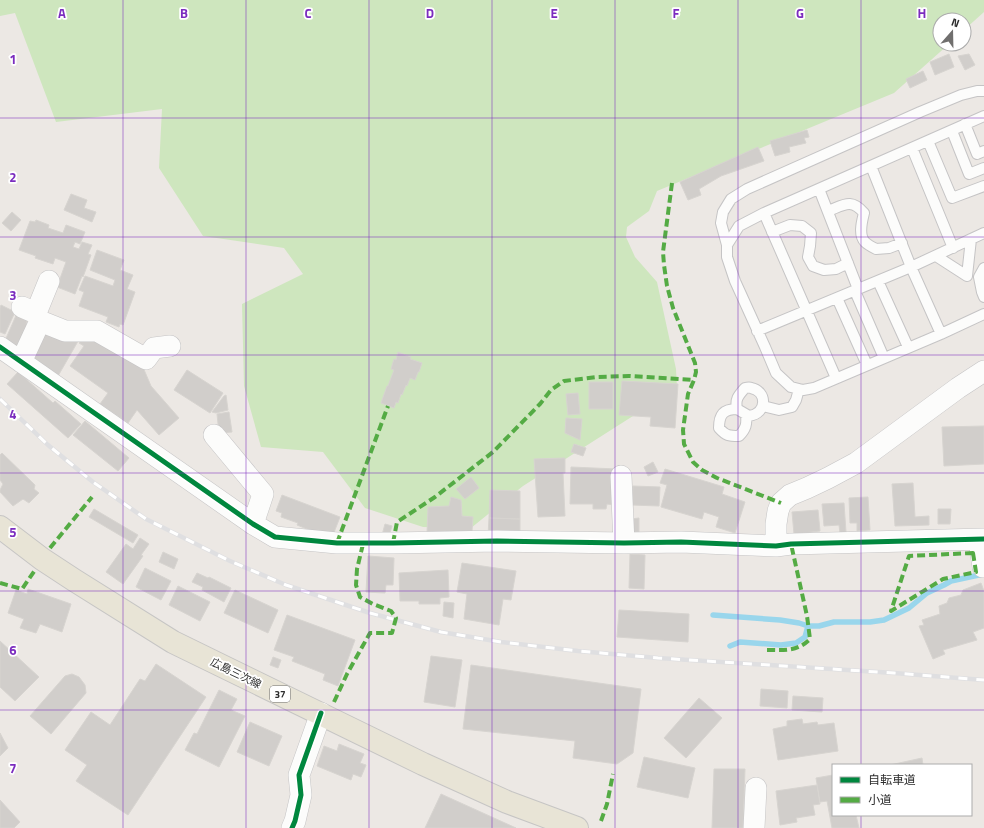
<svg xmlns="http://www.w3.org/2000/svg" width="984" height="828" viewBox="0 0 984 828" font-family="'Titillium Web','Noto Sans JP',sans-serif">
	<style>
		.green { fill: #cee6be }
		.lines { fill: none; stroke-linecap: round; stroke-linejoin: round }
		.stream { stroke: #99d6ec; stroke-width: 5.5 }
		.building { fill: #d1cecb; stroke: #d7d4d0 }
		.lane-casing { stroke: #c5c4c5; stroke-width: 12 }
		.street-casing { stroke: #c5c4c5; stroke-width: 22 }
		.primary-casing { stroke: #c6c5c4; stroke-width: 24 }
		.lane { stroke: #fcfcfb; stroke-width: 10 }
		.street { stroke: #fcfcfb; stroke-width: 21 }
		.primary { stroke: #e8e4d6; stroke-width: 22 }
		.rail-casing { stroke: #dfdfe1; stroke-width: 4.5 }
		.rail { stroke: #fff; stroke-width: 3; stroke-dasharray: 9; stroke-linecap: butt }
		.quiet { stroke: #54ab44; stroke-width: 4; stroke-dasharray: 8 4; stroke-linecap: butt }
		.cycleway-casing { stroke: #fff; stroke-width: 8 }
		.cycleway { stroke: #00873e; stroke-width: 5 }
		.grid { fill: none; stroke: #7b2cbf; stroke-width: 1; stroke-opacity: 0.55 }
		.labels { text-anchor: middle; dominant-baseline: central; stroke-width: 3.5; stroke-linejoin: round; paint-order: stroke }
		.shield { fill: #fff; stroke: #6d6d6d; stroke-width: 1 }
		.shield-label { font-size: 10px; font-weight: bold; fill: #2e2e2e }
		.street-label { font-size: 11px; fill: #2e2e2e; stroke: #fff }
		.grid-label { font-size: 13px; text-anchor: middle; font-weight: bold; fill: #7b2cbf; stroke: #fff; stroke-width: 3.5; stroke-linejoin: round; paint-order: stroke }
	</style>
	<rect width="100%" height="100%" fill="#ece8e4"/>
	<path class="green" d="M0 0H984V12L964 30V20H940V44H949L894 93 657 191 649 211 627 227 626 237 635 257 657 282 676 369 677 388 523 486 471 528 423 527 365 508 323 452 261 447 244 386 242 304 303 274 284 248 203 236 159 168 162 109 56 122 15 13 0 16Z"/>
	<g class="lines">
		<path class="stream" d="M713 615 780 620 799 623 808 626H819L834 622H870L884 620 909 608 927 593 944 585 951 581 984 574
			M730 646 740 642 781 645 796 643 805 637 808 626"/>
	</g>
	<path class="building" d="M949 54 954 67 935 75 930 62Z
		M969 54 975 65 965 70 958 56Z
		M923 71 927 80 910 88 906 79Z
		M807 130 809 137 804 138 806 143 789 147 790 152 775 156 770 141Z
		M758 147 764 161 721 176 699 189 701 195 688 200 680 182Z
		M71 194 87 200 84 208 96 212 92 222 64 210Z
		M12 212 21 220 11 231 2 223Z
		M36 220 49 225 48 228 63 233 66 225 85 232 80 244 75 242 73 247 79 249 82 242 92 245 88 254 91 255 83 277 82 276 75 294 57 287 66 262 55 258 53 264 35 258 36 256 19 250 30 221 35 222Z
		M97 250 124 260 120 270 133 275 127 289 135 292 123 325 120 324 119 327 106 322 108 317 79 306 84 292 79 290 85 276 113 286 115 280 90 270Z
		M1 305 15 312 5 334 0 332V308Z
		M18 311 29 316 26 324 33 326 22 351 4 343Z
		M43 331 81 336 58 376 31 360Z
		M86 333 117 354 120 350 142 365 151 386 179 418 159 435 137 410 128 423 100 404 108 393 70 366 84 346 79 343Z
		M398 352 411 357 410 359 422 363 419 372H418L415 380 410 378 407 386 406 385 402 395 401 394 398 403 396 402 394 408 381 403 387 386H388L394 370 391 369 394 359 396 360Z
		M187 370 223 393 210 413 174 390Z
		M18 372 53 403 55 401 81 424 68 438 7 384Z
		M622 381 678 384 675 428 650 426 651 417 619 415Z
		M589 382H613V409H589Z
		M578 393 580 414 568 415 566 394Z
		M226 395 228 410 216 413 212 412 224 396Z
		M229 412 232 432 219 433 217 414Z
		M566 418 582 419 580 440 565 433Z
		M85 421 129 458 118 471 73 435Z
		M984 426V464L944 466 942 427Z
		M574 444 586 448 583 456 571 452Z
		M2 453 35 485 34 489 39 493 29 503 23 499 13 506 0 492V490L3 484 0 480V455Z
		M565 458V473H563L565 516 538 517 534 459Z
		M653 462 658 472 648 476 644 467Z
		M571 467 616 469 615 505 607 504 606 509H593V504H570Z
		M665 469 724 487 722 494 745 502 735 533 716 527 719 517 704 512 702 519 661 507 667 485 660 483Z
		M471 477 479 488 465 499 456 489Z
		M913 483 915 517 929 516V525L895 526 892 484Z
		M633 486 660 487 659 506 632 505Z
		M490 490 520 491V519L489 518Z
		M282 495 340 517 333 535 318 530 317 533 297 525 298 523 281 517 282 513 276 511Z
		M451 497 461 500 462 516 473 517 472 531 427 533 428 507 449 506Z
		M868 497 870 530 857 531V523H850L849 498Z
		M844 503 846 532 840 533 839 525 824 526 822 504Z
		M94 509 138 535 133 543 89 517Z
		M938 509H951L950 524H938Z
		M818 510 820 531 794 534 792 512Z
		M489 518 520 519V537L488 536Z
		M639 518V532H632L631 519Z
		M385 524 392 526 389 536 382 535Z
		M140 538 149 544 141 555 143 556 123 584 106 572 126 544 133 549Z
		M163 552 178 559 174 569 159 562Z
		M630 554 645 555 644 589 629 588Z
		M368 556 394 558 393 585H386L385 593 366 592Z
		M462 563 516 571 511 600 503 599 499 625 464 619 467 594 457 592Z
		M145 568 171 581 161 600 136 587Z
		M448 570 449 597 440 598V604H419V601H400L399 573Z
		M197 573 208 578 209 577 231 588 224 602 202 590 203 587 192 582Z
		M981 583 984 591V628L973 632 977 640 943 650 945 654 933 659 919 626 924 625 922 620 940 614 939 606 947 603 949 598 961 595 963 590Z
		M178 586 210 602 200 621 169 605Z
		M28 589 71 604 62 632 40 624 36 633 20 628 24 619 8 613 16 590 27 594Z
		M235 590 278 610 268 633 224 613Z
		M444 602 454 603 453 618 443 616Z
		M619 610 689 614 688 642 617 637Z
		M287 615 355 640 338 686 323 680 325 674 292 661 294 657 274 650Z
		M0 641 39 677 15 701 0 687Z
		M431 656 462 660 455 707 424 702Z
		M273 657 281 660 278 668 270 665Z
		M156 664 206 697 128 815 76 781 87 765 65 750 91 712 110 725 140 679 145 681Z
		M471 665 641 689 633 753 617 764 573 758 575 741 463 729Z
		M72 674 79 677 85 685 86 693 51 734 30 716 65 676Z
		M761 689 788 691 787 708 760 706Z
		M219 690 237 699 231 710 245 716 219 767 185 750 194 733 197 734Z
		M793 696 823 698 822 712 792 710Z
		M699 698 722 718 686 758 664 738Z
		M802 719 803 724 817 722 818 725 834 723 838 751 778 760 773 729 787 726V721Z
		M250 722 282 736 269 766 237 752Z
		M0 733 8 748 0 756Z
		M339 744 364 754 360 763 366 765 361 777 353 774 351 780 317 766 324 746 337 751Z
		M644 757 695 768 688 798 637 787Z
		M922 758 923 765H890Z
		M714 769H745L743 828H712Z
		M833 775V815H856L859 828H832L827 801 820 802 816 778Z
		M817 785 820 804 813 805 815 815 796 818 797 822 780 825 776 791Z
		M441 794 516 828H425Z
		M0 800 20 822 14 828H0Z"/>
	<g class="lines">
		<g class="lane-casing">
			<path id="lane" d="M984 116 764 213 739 226 727 245V257L735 281 765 347 776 373 791 387 803 390 814 388 941 334 984 314
				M965 124 977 154 984 151
				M952 131 969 174 984 168
				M928 141 952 198 984 186
				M912 148 953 248
				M871 166 911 267 941 334
				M819 189 858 289
				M828 211C844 205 851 198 864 213 862 221 858 235 865 242 868 245 872 247 876 249L889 248 902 243
				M764 213 836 378
				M772 232 790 225 802 226 811 233 810 246 808 257 813 266 824 270 836 269 848 263
				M727 245 721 223 723 212 731 199 747 189 920 112 961 95 977 91H984
				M936 256 967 276 971 239
				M984 268 979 277 982 292 984 297
				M878 281 908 347
				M855 291 884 358
				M837 298 867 365
				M757 331 911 267 984 233
				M745 388C747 388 749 387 751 388 767 391 768 413 749 416L737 409C735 399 738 396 745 388Z
				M763 406 779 410 792 407 796 400 799 389
				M737 409C723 409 719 415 719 428 726 436 729 436 739 436 746 429 747 424 746 415"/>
		</g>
		<g class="street-casing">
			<path id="street" d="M36 313 49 281
				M40 321 65 331H97L146 359 154 348 170 346
				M0 347 253 524 275 537 337 543H393L497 541 624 543 681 542 776 546 791 544 984 539
				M21 362 40 321 36 313 22 307
				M214 435 263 494 253 524
				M621 476 624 543
				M979 540 983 567
				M776 546V524L778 511 781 503 790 495 807 488 828 478 856 463 958 388 984 371
				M292 828 295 821 301 795 299 775 321 713
				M754 828 756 788"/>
		</g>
		<g class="primary-casing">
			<path id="primary" d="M0 527 42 559 74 580 173 642 423 764 507 802 577 828"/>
		</g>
		<use href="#lane" class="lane"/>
		<use href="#street" class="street"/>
		<use href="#primary" class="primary"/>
		<g class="rail-casing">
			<path id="rail" d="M0 399 48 445 93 482 146 519 230 561 286 585 370 613 441 632 501 642 578 651 658 658 894 673 984 680"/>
		</g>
		<use href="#rail" class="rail"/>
		<path class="quiet" d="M672 183 663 252 664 265 667 286 673 308 695 363 696 372 694 380 688 394 683 430 684 444 693 462 702 470 717 478 781 503
			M337 543 388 406
			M393 543 397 522 435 497 493 452 540 404 551 390 564 381 596 377 629 376 694 380
			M50 548 92 497
			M973 553 976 572 943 579 891 611 909 556Z
			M0 583 22 589 35 570
			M767 650C784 650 797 652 810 639L807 616 791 544
			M334 702 347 674 370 633H392L396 618 391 611 373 604 360 597 356 585 357 569 363 544
			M601 821 607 804 613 774"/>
		<g class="cycleway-casing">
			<path id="cycleway" d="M0 347 253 524 275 537 337 543H393L497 541 624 543 681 542 776 546 791 544 984 539
				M292 828 295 821 301 795 299 775 321 713"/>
		</g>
		<use href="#cycleway" class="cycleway"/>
	</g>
	<path class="grid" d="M123 0V828M246 0V828M369 0V828M492 0V828M615 0V828M738 0V828M861 0V765M0 118H984M0 237H984M0 355H984M0 473H984M0 591H984M0 710H984M861 815V828"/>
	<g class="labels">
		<rect class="shield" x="270" y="686" width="20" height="16" rx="3"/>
		<g class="shield-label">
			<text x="280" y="694">37</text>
		</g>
		<g class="street-label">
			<text transform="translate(236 673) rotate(26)">広島三次線</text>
		</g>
	</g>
	<g class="grid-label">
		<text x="62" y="18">A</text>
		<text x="184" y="18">B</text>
		<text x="308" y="18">C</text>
		<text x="430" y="18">D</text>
		<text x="554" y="18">E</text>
		<text x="676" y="18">F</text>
		<text x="800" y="18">G</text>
		<text x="922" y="18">H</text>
		<text x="13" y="64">1</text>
		<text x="13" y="182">2</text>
		<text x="13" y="300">3</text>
		<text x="13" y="419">4</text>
		<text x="13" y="537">5</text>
		<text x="13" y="655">6</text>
		<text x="13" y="773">7</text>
	</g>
	<rect x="832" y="764" width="140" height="52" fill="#ffffff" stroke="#ababab"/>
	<rect x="840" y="777" width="20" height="6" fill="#00873e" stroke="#ababab"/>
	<text x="868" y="784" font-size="12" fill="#2e2e2e">自転車道</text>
	<rect x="840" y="797" width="20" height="6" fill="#54ab44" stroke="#ababab"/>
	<text x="868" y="804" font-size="12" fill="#2e2e2e">小道</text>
	<g transform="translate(952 32) rotate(20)"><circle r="19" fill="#ffffff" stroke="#ababab"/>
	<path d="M0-3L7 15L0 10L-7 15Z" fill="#706f6e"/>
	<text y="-6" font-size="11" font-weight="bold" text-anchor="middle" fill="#2e2e2e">N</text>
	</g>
</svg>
